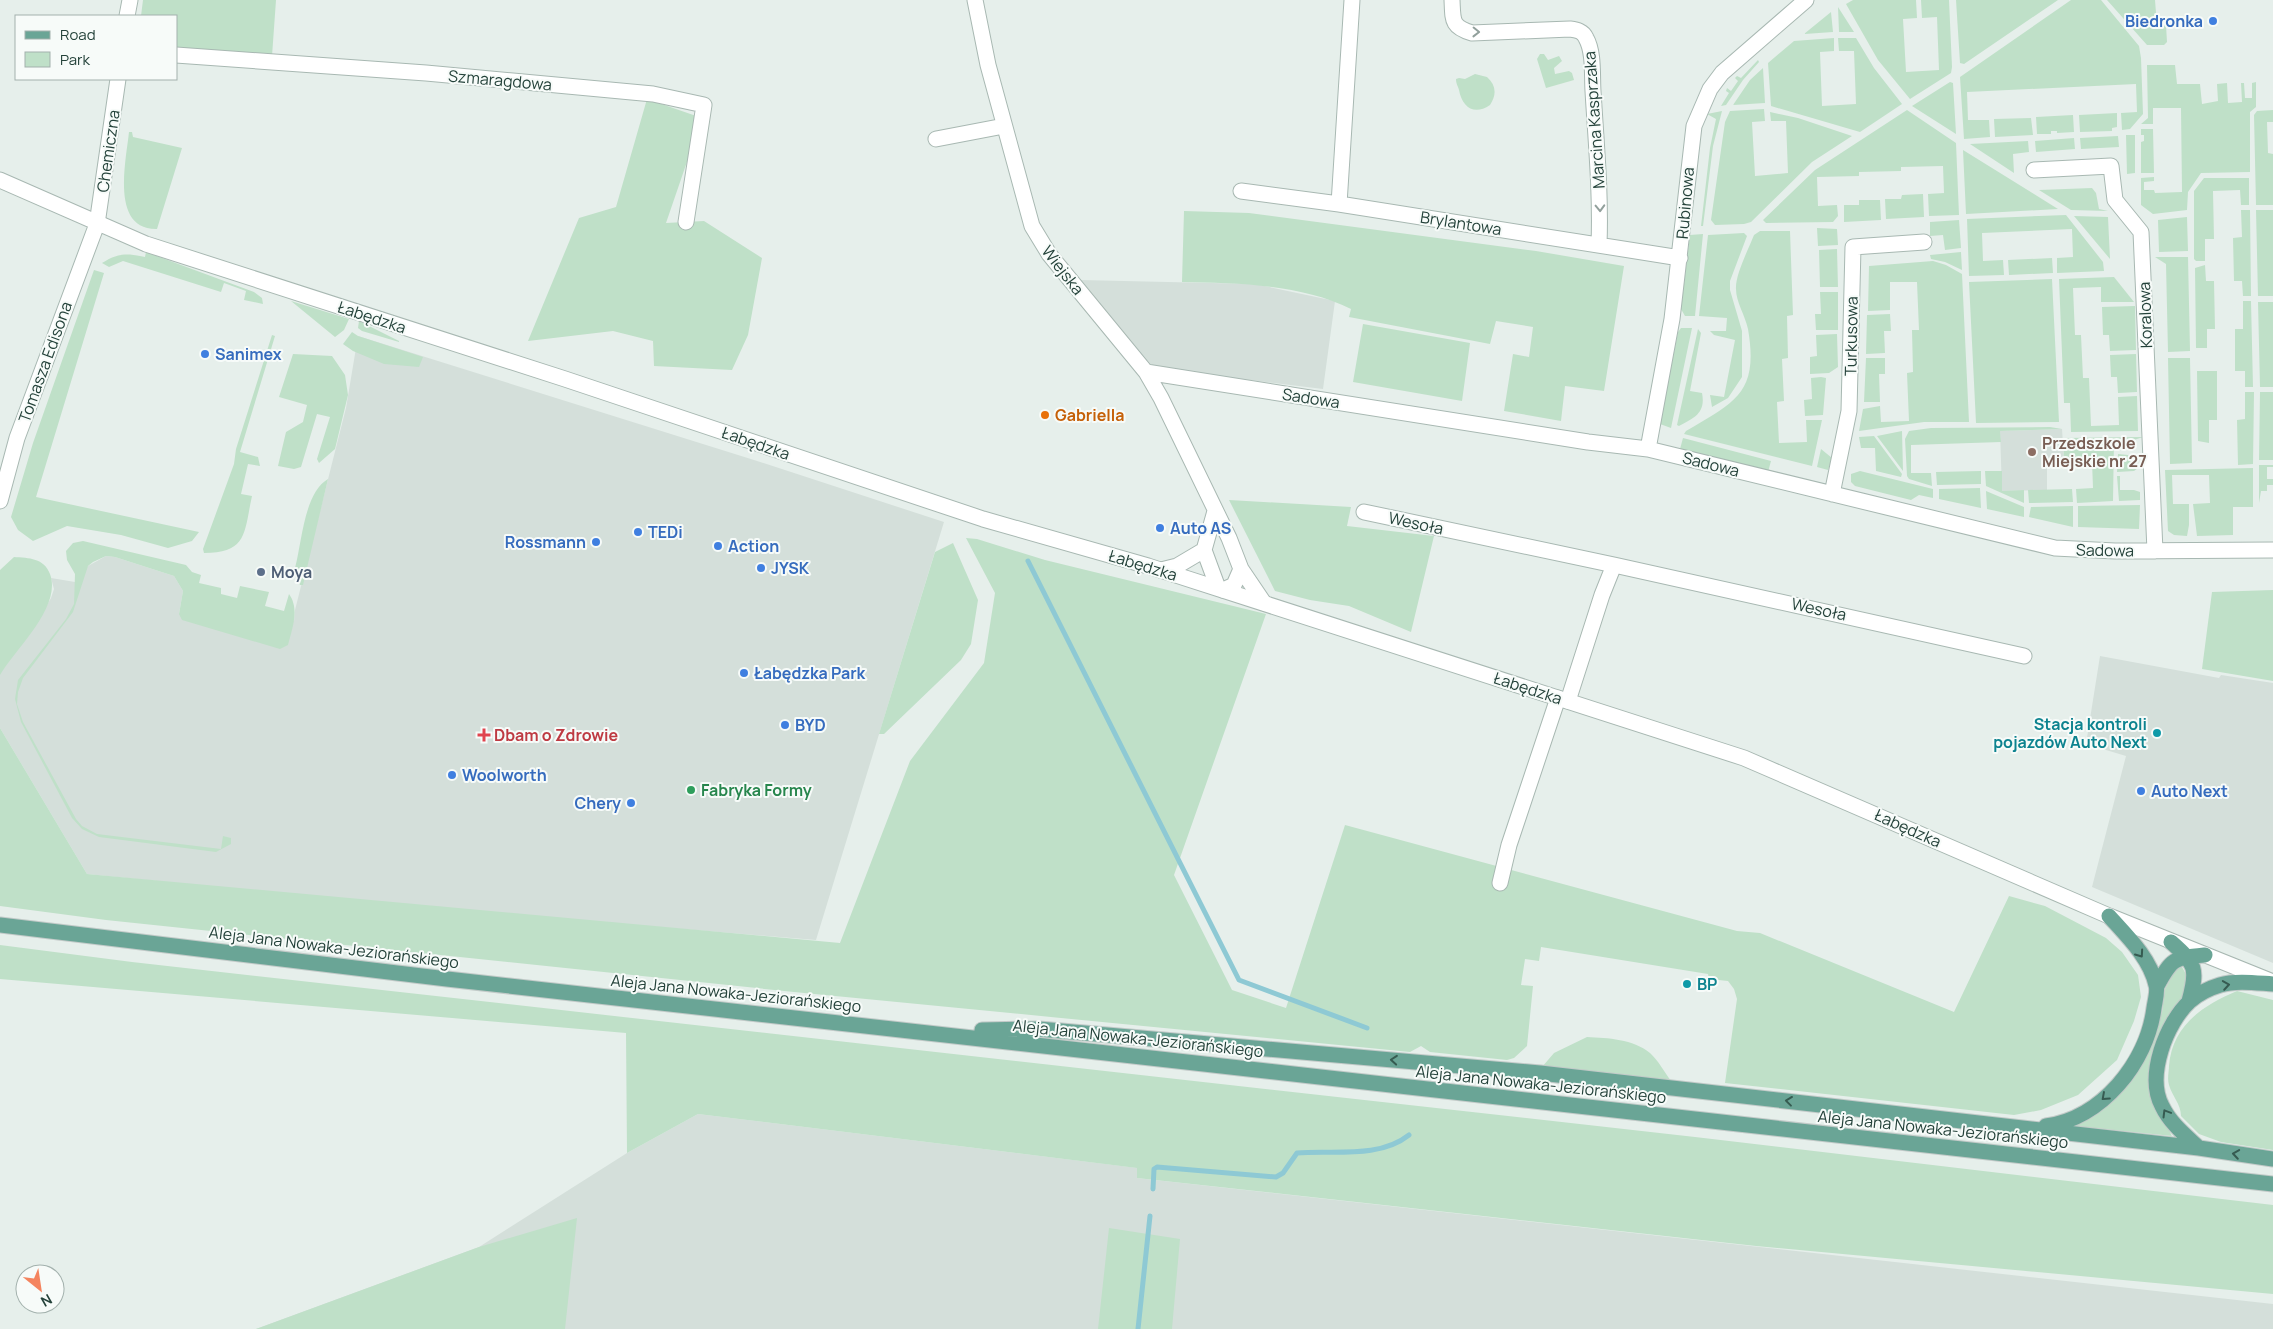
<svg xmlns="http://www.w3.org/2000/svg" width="2273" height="1329" viewBox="0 0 2273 1329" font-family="Manrope,sans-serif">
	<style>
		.built { fill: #d4dfda }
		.green { fill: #bfe0c8 }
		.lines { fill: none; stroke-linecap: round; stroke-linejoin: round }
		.stream { stroke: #8ec9d4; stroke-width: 5 }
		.minor-casing { stroke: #a8b8b2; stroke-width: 17 }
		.tertiary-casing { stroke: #a8b8b2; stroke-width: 17 }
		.primary-casing { stroke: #c2cac8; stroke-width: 17 }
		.minor { stroke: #fff; stroke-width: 15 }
		.tertiary { stroke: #fff; stroke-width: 15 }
		.primary { stroke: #6aa596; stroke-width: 15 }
		.oneway { stroke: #92a09c }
		.oneway2 { stroke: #365b51 }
		.shop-dot { fill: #3f7fe0; stroke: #f7fbf9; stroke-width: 2 }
		.food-dot { fill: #e8710a; stroke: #f7fbf9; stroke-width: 2 }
		.education-dot { fill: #8d6e63; stroke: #f7fbf9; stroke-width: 2 }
		.service-dot { fill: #5c6f8a; stroke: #f7fbf9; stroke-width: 2 }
		.culture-dot { fill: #0f9aa8; stroke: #f7fbf9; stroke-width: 2 }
		.health-dot { fill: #e0444e; stroke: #f7fbf9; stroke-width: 2 }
		.leisure-dot { fill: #2e9e5b; stroke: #f7fbf9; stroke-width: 2 }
		.labels { text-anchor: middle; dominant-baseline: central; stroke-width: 4; stroke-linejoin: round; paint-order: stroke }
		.shop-label { font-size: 16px; font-weight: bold; fill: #366cbe; stroke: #f7fbf9; text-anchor: start }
		.street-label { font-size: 16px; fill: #24423a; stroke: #f7fbf9 }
		.food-label { font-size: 16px; font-weight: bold; fill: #c56008; stroke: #f7fbf9; text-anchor: start }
		.education-label { font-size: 16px; font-weight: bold; fill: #785e54; stroke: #f7fbf9; text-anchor: start }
		.service-label { font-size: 16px; font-weight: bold; fill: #4e5e75; stroke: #f7fbf9; text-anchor: start }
		.culture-label { font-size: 16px; font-weight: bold; fill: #0d838f; stroke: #f7fbf9; text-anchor: end }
		.health-label { font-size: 16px; font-weight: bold; fill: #be3a42; stroke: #f7fbf9; text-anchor: start }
		.leisure-label { font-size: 16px; font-weight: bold; fill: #27864d; stroke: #f7fbf9; text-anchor: start }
	</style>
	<rect width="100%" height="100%" fill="#e6efeb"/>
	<path class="built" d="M1080 280 1255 284 1335 301 1323 389 1154 368Z
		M358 336 754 460 944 522 816 940 405 906 87 874 0 728V673L35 626 51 598 54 589 51 578 75 582 88 566 106 556 115 557 174 576 183 591 179 614 294 621 295 610 346 408Z
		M2062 429 2064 461 2047 462V490L2002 491 2000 431Z
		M2100 656 2219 678 2221 675 2273 683V963L2092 887 2126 756 2086 744Z
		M698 1114 1138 1168 1137 1178 2273 1304V1329H256L479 1247 627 1153Z"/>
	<path class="green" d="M143 0H276L272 56 176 49V16H141Z
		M1853 0H1916L1917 18 1903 19 1906 72 1939 70 1937 17 1922 18 1921 0H1949L1952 67 1951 73 1910 99 1878 60 1846 4Z
		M1956 0H2058L1964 64 1960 63Z
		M2071 0H2101L2139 46 2141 58 2143 114 2130 129 2122 130 2121 113 2137 112 2136 84 1967 92 1968 120H1989L1990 137 1964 139 1960 77Z
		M2107 0H2155L2157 26 2166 25 2167 42 2164 45H2147Z
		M1838 7 1854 32H1839Z
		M1831 12 1833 32 1804 34Z
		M1834 38V51L1820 52 1822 106 1856 104 1854 51H1839L1838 38H1856L1874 68 1902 104 1860 132 1771 106 1768 63 1794 41Z
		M1540 54H1544L1548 60 1559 56 1562 61 1554 68 1555 74 1569 71 1572 73 1574 80 1546 88 1537 59Z
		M1758 60 1759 62 1743 80 1726 105 1721 106 1729 93 1726 91 1727 88 1731 91 1738 81 1735 78 1737 76 1741 78Z
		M2147 65H2175L2177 84H2200L2202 104 2218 101 2217 84 2227 83 2228 103 2242 102 2241 83H2244L2245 98H2252V83L2256 82V107L2250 112V172L2201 173 2188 192 2187 210 2153 214 2141 205V178L2154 177V181L2144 182V190H2154L2155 193 2182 192 2181 108H2153V124H2141L2148 118Z
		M1763 68 1765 103 1733 105 1750 80Z
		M1475 74 1487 77C1496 85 1497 94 1490 105 1474 116 1462 107 1459 90 1458 86 1456 84 1456 79L1459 78 1465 79Z
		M1950 82 1953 83 1956 134 1912 106Z
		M647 99 702 118 666 223 704 221 762 258 748 335 732 370 654 366 653 341 613 331 528 341 579 218 616 207Z
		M1764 109 1765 121 1752 122 1755 176 1788 173 1786 121H1771L1770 112 1798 118 1852 136 1812 162 1751 222 1744 224 1715 225 1711 220 1725 122 1730 111Z
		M1907 110 1956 143 1959 215 1929 216 1928 194 1944 193 1943 166 1901 167V171L1859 172V176L1817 177 1818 206 1837 205 1838 216 1833 222 1766 223 1763 220 1815 170Z
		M2273 110V122H2267L2268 153 2273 154V205H2256L2254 115 2257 111Z
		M1722 111 1713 146 1703 226H1701L1710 148 1716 119 1707 114Z
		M2117 113V127L2112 128V131L2080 132 2079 115Z
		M2073 115 2074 132 2057 133V131H2051V134H2037L2036 117Z
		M2031 118 2033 135 1995 137 1994 119Z
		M2141 129H2153L2154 173H2141V142L2144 141V135H2141Z
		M129 132H132L133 137 182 148 157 229C110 230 126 161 129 132Z
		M2126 135H2135V173L2127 174Z
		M2118 136 2119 147 2081 149 2080 138Z
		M2074 138 2075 149 2036 152 2035 141Z
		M2028 141 2029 152 2013 154 2014 173 1970 144Z
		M1963 150 2058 209 1966 214Z
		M2204 178H2249V205H2241L2240 190 2213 191 2214 239H2205V261H2196L2194 259V191Z
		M2092 188 2096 193 2099 209 2108 211 2071 210 2039 190Z
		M1923 194 1924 217 1886 219 1885 199H1901L1902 195Z
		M1859 200H1880L1881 220 1844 222V205H1859Z
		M2241 210H2250L2251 296H2243L2242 281H2234L2233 238 2242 237Z
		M2256 210H2273V296H2258Z
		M1184 211 1249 213 1536 251 1624 266 1604 391 1565 386 1561 421 1504 411 1513 354 1529 357 1533 327 1496 321 1490 344 1349 317 1351 309C1302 284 1236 283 1182 282Z
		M2066 215 2103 262 2104 271 2057 273V258L2073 257 2072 229 1982 233 1983 261 2003 260 2004 275 1969 276 1967 219Z
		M2074 216 2108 217 2110 259Z
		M2187 217 2188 251 2159 252 2158 220Z
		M1959 220 1961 248 1945 250 1943 235 1930 236V222Z
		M1817 228 1837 229 1838 245 1818 246Z
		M1760 231H1790L1793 315 1787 316 1788 358 1782 359 1784 401 1777 402 1779 443 1807 442 1806 420H1822L1812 466 1684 434 1686 431C1735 402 1759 393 1748 329 1745 315 1736 302 1736 289 1735 275 1749 248 1754 235Z
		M1744 233 1747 236 1730 281V290L1742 331V377L1728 398 1712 407 1710 395 1724 397 1735 340 1714 335 1710 331H1726L1727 318 1699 316 1708 235Z
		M1703 234 1695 316H1685L1681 309 1690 235Z
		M1837 249 1838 287H1820L1819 250Z
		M146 252 254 292 262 298 263 304 244 300 246 291 224 283 221 292 123 261 109 267 102 263C118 253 127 253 145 257Z
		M1961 252 1962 270 1945 262 1931 259 1930 255Z
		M2155 257H2188L2190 351 2168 352 2166 264Z
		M2052 258 2053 273 2009 275 2008 260Z
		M1933 261 1946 265 1962 274 1969 422H1924L1859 431 1863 409 1880 406 1881 422 1909 421 1907 373 1913 372 1912 330H1919L1917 282H1890V310L1868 311 1869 266Z
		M2205 265 2206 281H2214L2215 329H2207V348H2196L2195 268Z
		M94 270 104 273 36 497 199 532 192 541 168 548 121 535 67 526 33 541 18 530 11 517 33 443Z
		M2114 277 2134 302H2101V287L2073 288 2075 335H2081L2083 378H2089L2091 426 2119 425 2118 397 2137 396 2138 431 2071 432 2070 403H2064L2059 279Z
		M2052 279 2059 422 1976 423 1969 282Z
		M1820 292H1838V330H1816L1815 314H1821Z
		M291 301 349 319 344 330 335 337Z
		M2243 301H2251L2253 387H2245V371H2235V329H2243Z
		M2258 302H2273V387H2260Z
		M2135 306 2136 350 2110 351 2109 335H2103L2102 307Z
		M1890 314 1891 331H1884L1885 353 1866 354 1867 315Z
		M359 321 399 341V342L362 331 358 328Z
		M1363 324 1470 343 1462 401 1353 382Z
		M1681 328H1692L1671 428 1660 424 1678 332Z
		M1698 329 1701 333 1690 391 1702 393C1706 413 1694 418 1679 426L1677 425Z
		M352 332 358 336 423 357 419 367 384 364 353 351 343 344Z
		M1837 334 1838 367 1829 373 1810 374V357L1817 356 1816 335Z
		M272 335 275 336 240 452 258 457 260 466 248 464 241 494 252 496C244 532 248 553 204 553L203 549 234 464 236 449Z
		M293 354 332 356 345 375 348 395 335 449 319 463 317 459 330 417 317 414 301 467 294 469 278 466 286 432 303 422 307 405 279 397Z
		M2136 354 2137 392 2118 393 2117 377H2111L2110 355Z
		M1866 358H1885V374H1879L1880 402H1864Z
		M2168 358H2190L2192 463 2170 464Z
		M2197 371H2217V420H2209V443L2198 441Z
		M1821 377 1826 378 1823 415 1805 416 1804 400 1812 399 1811 378Z
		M2245 392H2254L2253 464 2238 465 2237 420 2245 419Z
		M2260 392H2273V460H2259Z
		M2050 427 2062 429 2000 431 2001 442 1911 445V473H1931L1932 486 1909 479 1907 476 1905 439 1909 431 1931 428Z
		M1902 431 1903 471 1877 436Z
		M1874 436 1902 474 1901 477 1876 471 1875 448H1861L1859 437Z
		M2143 437 2134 440 2114 439 2113 501 2077 503 2076 489 2093 488 2092 461H2064L2063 438Z
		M1683 438 1771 461 1768 472 1680 449Z
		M1821 449 1832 458 1828 470 1817 467Z
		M2118 454 2138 456V468L2134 471 2117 472Z
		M2259 465H2273V467H2267V479H2273V485H2267V491H2261L2259 503Z
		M2253 468V507H2233V535L2197 536 2193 504 2210 503 2209 475H2172L2173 504H2189V525L2187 536 2174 535 2168 531 2165 470Z
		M1860 471 1933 489V498L1919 495 1911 500 1855 486 1851 482V474Z
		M1981 471V484L1937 485 1936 472Z
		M1985 471H2002V491L2024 490V503L1986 486Z
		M2117 476H2120V490H2134L2140 492V500L2119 501Z
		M328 479 303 585H300L294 574 295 568C302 542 304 493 328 479Z
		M1980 488 1981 508 1939 499V489Z
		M2072 489 2073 502 2029 503 2028 490Z
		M1986 491 2024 507V517L1987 509Z
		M1229 500 1351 507 1347 526 1434 536 1411 632 1349 606 1310 600 1275 591Z
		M2140 505 2139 529 2078 527V506Z
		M2073 506V527L2029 517 2031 507Z
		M966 538 977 539 1045 560 1266 614 1174 875 1232 990 1286 1008 1345 825 1737 931 1760 933 1954 1012 2009 896 2045 906 2106 938 2122 952 2138 975 2141 997 2134 1021 2117 1060 2078 1095 2041 1110 2014 1115 1725 1083 1737 999 1734 989 1728 981 1709 979 1708 974 1541 947 1539 961 1525 959 1521 985 1533 986 1527 1046 1514 1058 1507 1060 1430 1052 1421 1046 1410 1052 794 992 106 920 0 906V728L87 874 840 943 910 761 984 663 995 593Z
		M83 541 186 565 192 572 201 575 199 583 221 588V594L237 598 240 586 269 592 265 606 284 611 289 594C300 609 292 629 288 645L280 649 182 620 179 614 183 591 174 576 115 557 106 556 93 562 88 566 73 612 23 678 18 692 17 704 23 722 76 819 82 826 97 834 221 849 223 836 231 838V844L216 852 99 837 82 829 72 818 21 722 15 699 18 680 66 619 74 604 75 574 67 560 66 551 73 543Z
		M953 543 978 600 971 644 961 660 884 734H879L935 552Z
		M14 557C29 558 44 558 50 574 62 607 16 648 0 675V570Z
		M2273 590V681L2202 669 2212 592Z
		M0 945 132 962 1695 1137 2273 1205V1294L1756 1246 1137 1178V1168L698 1114 627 1153 626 1033 0 979Z
		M2182 967 2188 978 2187 989 2160 1032 2151 1055 2148 1076 2149 1092 2172 1136 2075 1126 2114 1098 2144 1055 2162 1012 2165 989 2176 969Z
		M2237 991 2273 1000V1150L2221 1142 2199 1134 2181 1116C2181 1104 2172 1096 2169 1085 2167 1079 2169 1071 2169 1066 2172 1026 2203 1005 2237 991Z
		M1587 1037C1608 1038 1633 1039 1650 1053 1658 1060 1665 1073 1671 1081L1542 1067 1554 1053Z
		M577 1218 565 1329H256L479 1247Z
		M1109 1228 1180 1239 1172 1329H1098Z"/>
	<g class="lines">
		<path class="stream" d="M1028 561 1239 980 1367 1028
			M1153 1189 1154 1169 1157 1167 1276 1177 1283 1173 1297 1153C1333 1150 1379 1159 1409 1135
			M1138 1329 1150 1216"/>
		<g class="minor-casing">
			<path id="minor" d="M975 0 988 65 1032 226 1049 254 1146 372 1161 398 1229 538 1241 569 1264 603
				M1452 0C1453 20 1451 27 1472 33L1570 29C1577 30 1583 31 1586 38 1594 52 1592 75 1593 91 1596 142 1601 194 1599 245
				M127 16 130 0
				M176 55 426 73 653 94 704 105 686 222
				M936 139 1004 126
				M2034 170 2111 166 2115 200 2141 232 2155 551
				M1241 191 1339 204 1680 258
				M1339 204 1352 0
				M97 224 118 79
				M1146 372 1588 442 1648 449 2055 548 2115 551 2273 550
				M1648 449 1672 319 1694 126 1710 89 1722 73 1806 0
				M1832 494 1849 411 1853 247 1924 242
				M1215 511 1204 550 1218 588
				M1364 512 1614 565
				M1161 570 1177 566 1204 550
				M1223 590 1234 585 1241 569
				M1568 701 1602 595 1614 565 2024 656
				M1500 883 1509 845 1558 698"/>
		</g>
		<g class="tertiary-casing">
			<path id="tertiary" d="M0 180 146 244 565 379 983 519 1148 566 1744 758 2109 916 2273 982
				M0 501 17 438 97 224"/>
		</g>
		<g class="primary-casing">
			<path id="primary" d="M0 925 447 979 2273 1184
				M2171 942C2196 964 2198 969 2189 1001
				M2157 986C2172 958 2174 958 2205 955
				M982 1030 1039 1029 1540 1073 2199 1148 2273 1159
				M2046 1126C2102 1118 2147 1063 2154 1008 2155 1001 2158 991 2156 985 2150 958 2127 936 2109 916
				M2199 1148C2185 1135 2170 1123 2162 1106 2146 1076 2166 1023 2190 1001 2198 994 2210 988 2220 985 2236 980 2257 983 2273 984"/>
		</g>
		<use href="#minor" class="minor"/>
		<use href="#tertiary" class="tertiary"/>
		<use href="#primary" class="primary"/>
	</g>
	<defs><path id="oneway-chevron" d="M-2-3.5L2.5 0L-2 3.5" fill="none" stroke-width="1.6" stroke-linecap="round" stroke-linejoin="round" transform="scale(1.25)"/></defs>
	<g class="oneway">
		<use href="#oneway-chevron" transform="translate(1476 32) rotate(1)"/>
		<use href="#oneway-chevron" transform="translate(1600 208) rotate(88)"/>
	</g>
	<g class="oneway2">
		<use href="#oneway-chevron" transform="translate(2140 954) rotate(55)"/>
		<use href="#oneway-chevron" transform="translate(2226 985) rotate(-9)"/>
		<use href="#oneway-chevron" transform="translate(1394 1060) rotate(-175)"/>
		<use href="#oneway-chevron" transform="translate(2105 1097) rotate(138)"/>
		<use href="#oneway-chevron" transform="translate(1789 1101) rotate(-173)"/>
		<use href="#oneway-chevron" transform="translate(2166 1113) rotate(-121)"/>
		<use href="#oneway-chevron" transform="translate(2236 1154) rotate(-171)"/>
	</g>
	<g class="shop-dot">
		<circle cx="2213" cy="21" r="5"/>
		<circle cx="205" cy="354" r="5"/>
		<circle cx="1160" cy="528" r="5"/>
		<circle cx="638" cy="532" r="5"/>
		<circle cx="596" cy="542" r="5"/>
		<circle cx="718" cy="546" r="5"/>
		<circle cx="761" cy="568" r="5"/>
		<circle cx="744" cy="673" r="5"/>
		<circle cx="785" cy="725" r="5"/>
		<circle cx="452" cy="775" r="5"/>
		<circle cx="2141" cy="791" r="5"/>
		<circle cx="631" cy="803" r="5"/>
	</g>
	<circle class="food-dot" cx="1045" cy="415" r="5"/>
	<circle class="education-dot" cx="2032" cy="452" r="5"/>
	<circle class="service-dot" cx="261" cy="572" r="5"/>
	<g class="culture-dot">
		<circle cx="2157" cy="733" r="5"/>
		<circle cx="1687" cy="984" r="5"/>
	</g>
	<path class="health-dot" d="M481.5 727.5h5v5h5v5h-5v5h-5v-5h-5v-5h5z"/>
	<circle class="leisure-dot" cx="691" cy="790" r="5"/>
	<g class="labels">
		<g class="shop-label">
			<text x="2203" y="21" text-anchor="end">Biedronka</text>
			<text x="215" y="354">Sanimex</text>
			<text x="1170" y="528">Auto AS</text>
			<text x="648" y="532">TEDi</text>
			<text x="586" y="542" text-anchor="end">Rossmann</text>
			<text x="728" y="546">Action</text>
			<text x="771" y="568">JYSK</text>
			<text x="754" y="673">Łabędzka Park</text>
			<text x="795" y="725">BYD</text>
			<text x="462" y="775">Woolworth</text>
			<text x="2151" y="791">Auto Next</text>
			<text x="621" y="803" text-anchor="end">Chery</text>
		</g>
		<g class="street-label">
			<text transform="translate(500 80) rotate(5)">Szmaragdowa</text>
			<text transform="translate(1594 120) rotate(-94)">Marcina Kasprzaka</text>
			<text transform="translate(108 151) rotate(-82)">Chemiczna</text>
			<text transform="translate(1685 203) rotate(-85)">Rubinowa</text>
			<text transform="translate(1461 223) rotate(9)">Brylantowa</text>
			<text transform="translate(1063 270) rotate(52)">Wiejska</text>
			<text transform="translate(2145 315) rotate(-92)">Koralowa</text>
			<text transform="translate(372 317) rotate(18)">Łabędzka</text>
			<text transform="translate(1851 336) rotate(-89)">Turkusowa</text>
			<text transform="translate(45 362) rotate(-70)">Tomasza Edisona</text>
			<text transform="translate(1311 398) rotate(9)">Sadowa</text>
			<text transform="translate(756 443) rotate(19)">Łabędzka</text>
			<text transform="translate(1711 464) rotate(14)">Sadowa</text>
			<text transform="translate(1416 523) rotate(12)">Wesoła</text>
			<text transform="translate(2105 550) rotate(1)">Sadowa</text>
			<text transform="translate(1143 565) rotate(17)">Łabędzka</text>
			<text transform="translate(1819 609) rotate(12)">Wesoła</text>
			<text transform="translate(1528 688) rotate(18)">Łabędzka</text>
			<text transform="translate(1908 828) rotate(24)">Łabędzka</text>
			<text transform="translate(334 947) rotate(7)">Aleja Jana Nowaka-Jeziorańskiego</text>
			<text transform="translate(736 993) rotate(6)">Aleja Jana Nowaka-Jeziorańskiego</text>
			<text transform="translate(1138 1038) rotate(6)">Aleja Jana Nowaka-Jeziorańskiego</text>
			<text transform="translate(1541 1084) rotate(6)">Aleja Jana Nowaka-Jeziorańskiego</text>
			<text transform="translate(1943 1129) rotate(6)">Aleja Jana Nowaka-Jeziorańskiego</text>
		</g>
		<g class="food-label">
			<text x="1055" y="415">Gabriella</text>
		</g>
		<g class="education-label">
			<text x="2042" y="443">Przedszkole<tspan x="2042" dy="18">Miejskie nr 27</tspan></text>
		</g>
		<g class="service-label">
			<text x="271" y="572">Moya</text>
		</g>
		<g class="culture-label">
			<text x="2147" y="724">Stacja kontroli<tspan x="2147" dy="18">pojazdów Auto Next</tspan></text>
			<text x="1697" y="984" text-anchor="start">BP</text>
		</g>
		<g class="health-label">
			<text x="494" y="735">Dbam o Zdrowie</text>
		</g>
		<g class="leisure-label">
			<text x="701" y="790">Fabryka Formy</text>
		</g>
	</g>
	<rect x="15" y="15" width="162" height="65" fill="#f7fbf9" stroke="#a3b1ad"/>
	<rect x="25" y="31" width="25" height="8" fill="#6aa596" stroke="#a3b1ad"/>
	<text x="60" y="40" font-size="15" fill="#24423a">Road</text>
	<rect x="25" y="52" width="25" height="15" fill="#bfe0c8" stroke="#a3b1ad"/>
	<text x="60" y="65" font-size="15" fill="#24423a">Park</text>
	<g transform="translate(40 1289) rotate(150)"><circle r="24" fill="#f7fbf9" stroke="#a3b1ad"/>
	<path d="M0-4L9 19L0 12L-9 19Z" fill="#f4845f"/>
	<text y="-8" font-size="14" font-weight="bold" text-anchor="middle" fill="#24423a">N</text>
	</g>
</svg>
